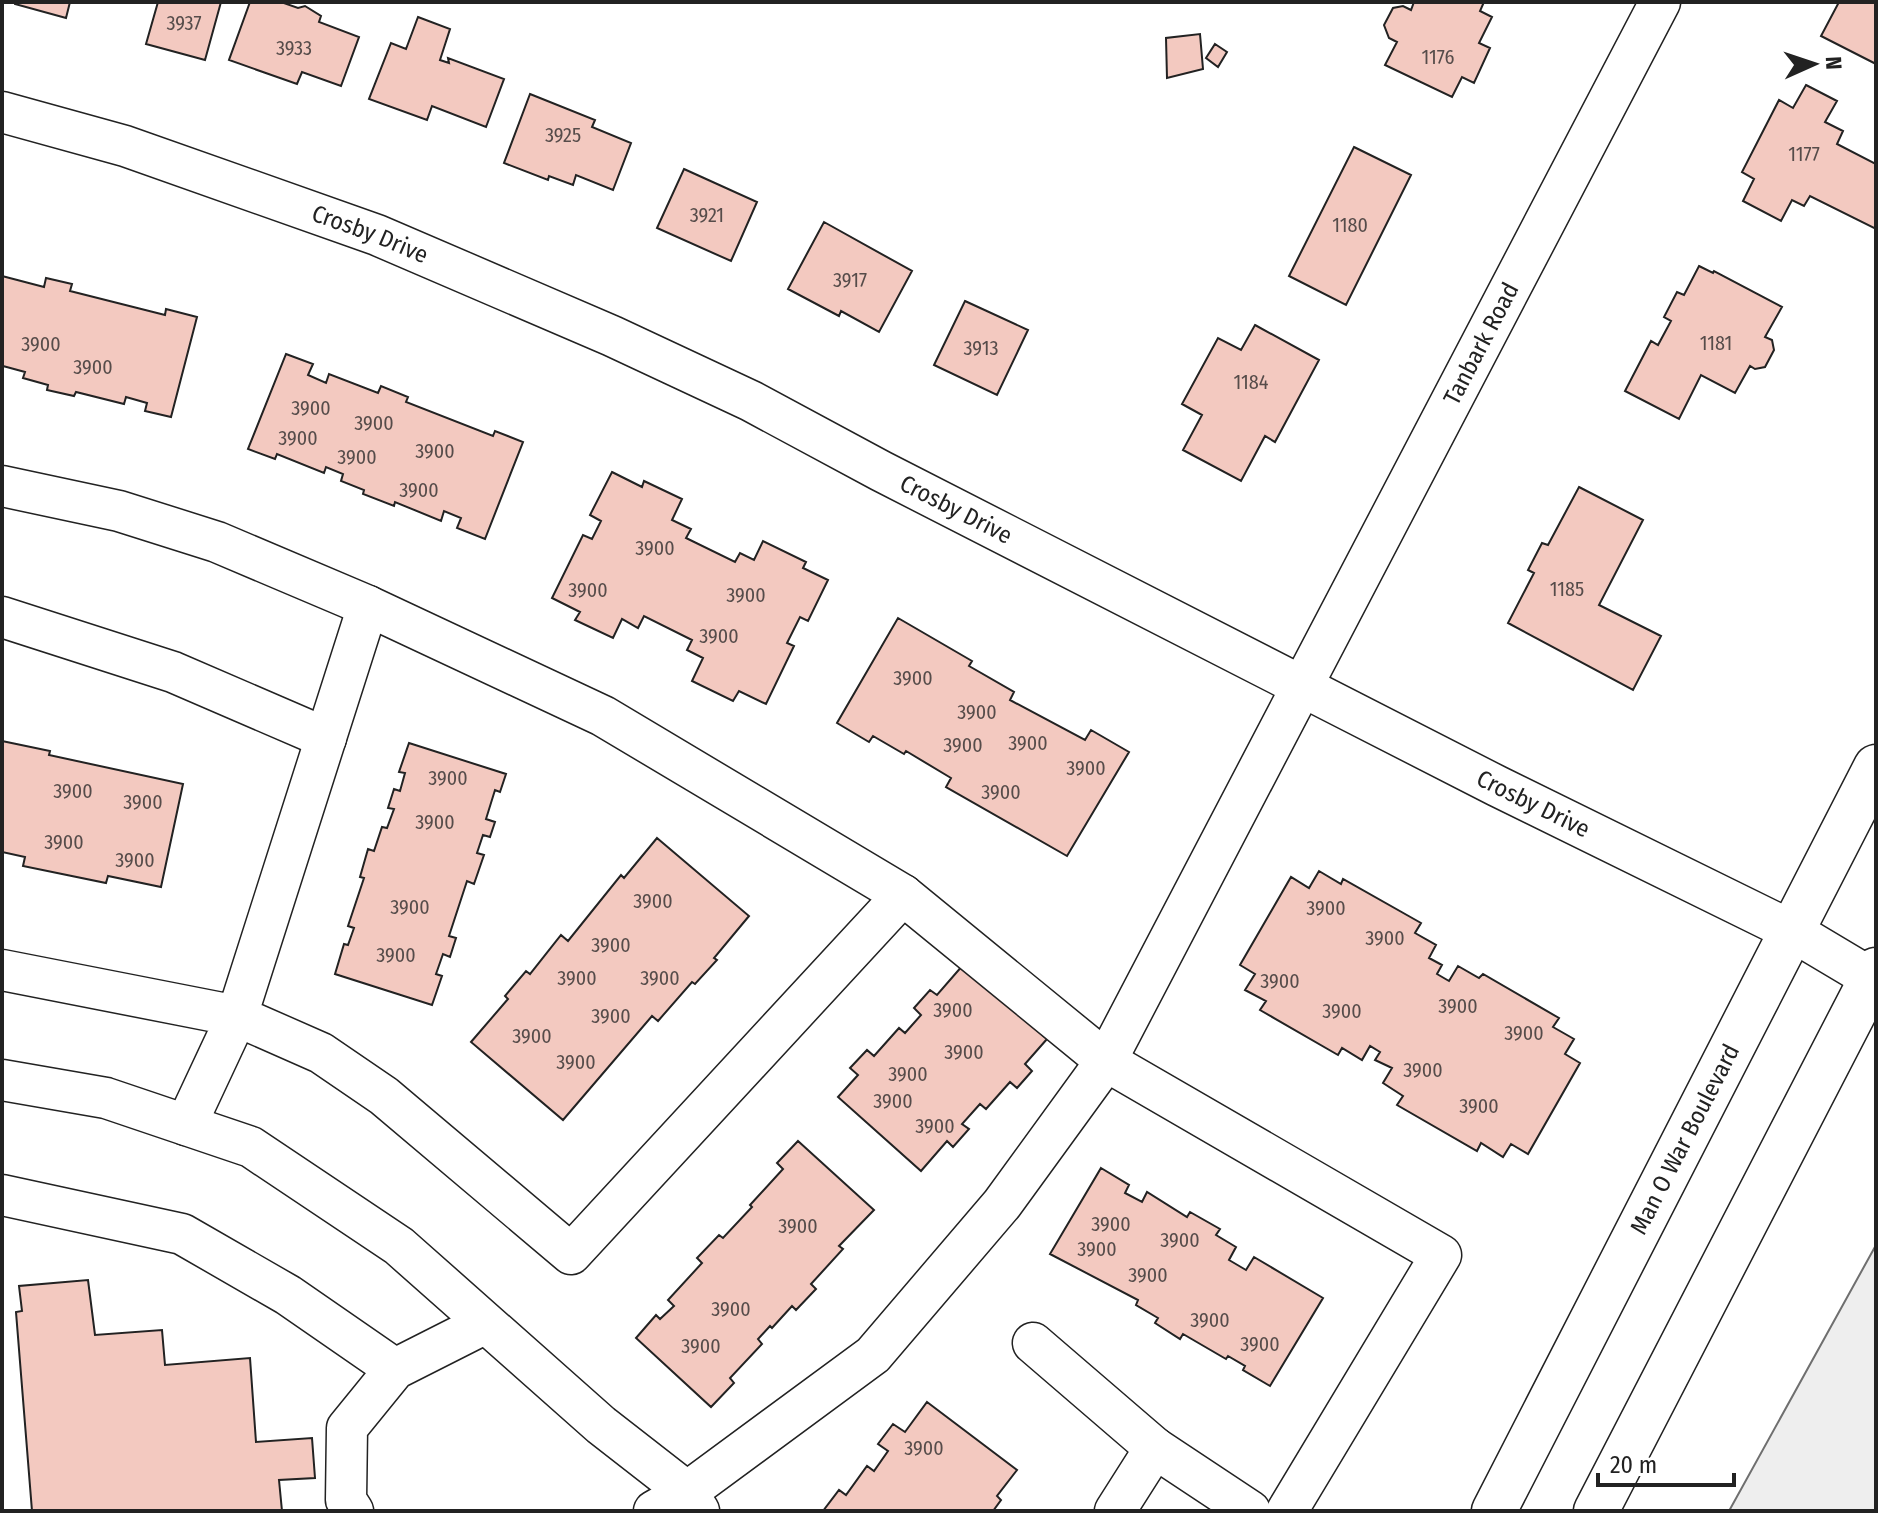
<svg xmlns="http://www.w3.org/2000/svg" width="1878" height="1513" viewBox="0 0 1878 1513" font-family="'Fira Sans Condensed',sans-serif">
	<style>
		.green { fill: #eee; stroke: #6f6f6f; stroke-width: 2 }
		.building { fill: #f3c9c0; stroke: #222; stroke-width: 2 }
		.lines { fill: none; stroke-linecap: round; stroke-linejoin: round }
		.minor-casing { stroke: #222; stroke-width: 43 }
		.primary-casing { stroke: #222; stroke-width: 47 }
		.minor { stroke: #fff; stroke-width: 40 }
		.primary { stroke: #fff; stroke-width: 44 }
		.labels { text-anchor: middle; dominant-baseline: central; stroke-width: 6; stroke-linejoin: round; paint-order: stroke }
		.number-label { font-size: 20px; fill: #564c4a }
		.street-label { font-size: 24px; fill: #222; stroke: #fff }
	</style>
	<rect width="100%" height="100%" fill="#fff"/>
	<path class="green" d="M1876 1245V1511H1729Z"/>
	<path class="building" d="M15 2H70L66 18 15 4Z
		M158 2H221L205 60 146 44Z
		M250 2H281L298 8 305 6 321 16 319 22 359 37 341 86 302 72 297 84 229 60Z
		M1414 2H1484L1480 11 1492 17 1479 43 1490 48 1474 83 1462 77 1452 97 1385 65 1397 42 1389 38 1384 25 1393 8 1403 6 1411 10Z
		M1839 2H1876V64L1821 36Z
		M418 17 450 29 440 60 449 63 448 58 504 79 486 127 432 106 427 120 369 99 391 43 406 49Z
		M1200 34 1203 69 1167 78 1166 38Z
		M1215 44 1227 52 1218 67 1206 58Z
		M1806 85 1837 101 1825 122 1843 131 1837 144 1876 164V229L1810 196 1804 206 1792 200 1781 221 1743 201 1754 179 1742 172 1779 100 1793 108Z
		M530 94 595 120 592 127 631 143 613 190 576 175 573 185 549 176 548 180 504 163Z
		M1354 147 1411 175 1346 305 1289 276Z
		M684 169 757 202 731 261 657 228Z
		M824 222 912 271 879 332 841 311 839 316 788 289Z
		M1699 266 1713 273 1714 271 1782 307 1765 337 1772 340 1774 350 1765 367 1755 369 1750 366 1735 393 1701 375 1679 419 1625 391 1651 341 1658 345 1671 321 1664 317 1677 292 1684 295Z
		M2 276 44 287 46 278 72 284 70 291 165 315 166 309 197 317 171 417 145 411 147 403 126 397 124 404 76 392 74 396 47 390 48 385 23 378 25 372 3 366 2 370Z
		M965 301 1028 330 997 395 934 365Z
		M1255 325 1319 360 1275 442 1265 436 1241 481 1183 450 1202 415 1182 404 1218 338 1241 350Z
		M286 354 313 364 308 375 326 383 329 374 378 393 381 386 408 397 406 402 493 436 495 431 523 442 485 539 457 528 461 518 444 511 441 521 395 502 394 506 363 494 364 490 341 481 343 474 326 467 324 473 277 454 275 459 248 449Z
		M612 472 642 487 644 481 682 499 672 520 691 529 686 538 735 562 740 553 754 560 763 541 806 562 803 568 828 580 808 621 800 617 787 643 794 646 766 704 739 691 733 701 692 681 703 658 687 650 692 640 644 616 638 628 622 619 613 638 575 620 580 612 552 598 583 535 592 539 601 521 590 515Z
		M1579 487 1643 520 1599 605 1661 636 1633 690 1508 623 1534 573 1528 570 1542 543 1548 545Z
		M898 618 972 661 969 666 1014 692 1010 700 1085 740 1091 730 1129 752 1067 856 946 787 951 778 906 751 904 754 873 736 869 742 837 723Z
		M2 741 50 751 49 755 183 784 161 887 108 876 106 883 23 866 25 857 2 852Z
		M409 743 506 774 500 792 495 790 486 819 495 822 490 837 483 835 477 853 484 855 474 884 467 881 449 936 456 938 450 957 443 954 436 974 442 976 432 1005 335 974 344 944 348 945 354 928 348 926 364 878 360 877 368 849 374 851 382 827 387 828 394 809 388 808 394 789 400 791 405 773 399 772Z
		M657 838 749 916 714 958 717 960 695 984 692 982 658 1021 652 1016 563 1120 471 1042 508 999 505 996 526 971 530 974 561 935 568 941 621 875 624 878Z
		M1319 871 1341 884 1343 879 1421 923 1415 933 1436 945 1429 958 1442 965 1437 974 1449 981 1458 966 1479 978 1483 974 1559 1018 1553 1027 1574 1039 1565 1054 1580 1063 1528 1154 1511 1144 1503 1157 1481 1143 1477 1151 1397 1105 1403 1096 1383 1083 1392 1068 1375 1060 1380 1052 1370 1046 1362 1060 1342 1048 1338 1055 1260 1010 1266 1001 1245 990 1255 974 1240 965 1291 877 1309 888Z
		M963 965 1047 1039 1025 1064 1032 1071 1017 1088 1010 1082 986 1109 980 1104 962 1124 969 1129 953 1147 947 1141 921 1171 838 1097 858 1075 850 1068 867 1050 874 1056 899 1028 905 1033 921 1015 914 1008 930 990 937 995Z
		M798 1141 874 1210 839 1246 843 1249 811 1284 816 1289 796 1310 792 1306 772 1328 770 1326 758 1339 762 1344 730 1378 734 1383 711 1407 636 1338 656 1315 660 1319 674 1306 668 1300 702 1263 697 1258 719 1235 723 1238 752 1207 750 1205 783 1169 777 1163Z
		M1101 1168 1129 1185 1125 1193 1142 1202 1147 1192 1187 1217 1190 1212 1220 1229 1216 1235 1236 1247 1229 1260 1246 1270 1254 1257 1323 1298 1270 1386 1243 1370 1245 1366 1228 1356 1226 1359 1183 1334 1180 1339 1155 1323 1158 1318 1136 1305 1138 1300 1050 1254Z
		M88 1280 95 1335 162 1330 165 1365 250 1358 256 1442 312 1438 315 1478 279 1480 282 1511H32L16 1312 22 1311 19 1286Z
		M927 1402 1017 1470 997 1496 1001 1500 993 1511H823L839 1490 846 1495 867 1466 874 1471 888 1451 878 1444 893 1424 905 1432Z"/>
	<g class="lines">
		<g class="minor-casing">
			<g id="minor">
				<path id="s1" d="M2 112 125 146 377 235 612 336 751 401 881 471 1497 786 1792 931 1876 981"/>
				<path d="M2 486 119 511 217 542 368 606"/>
				<path d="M2 617 173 672 326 738"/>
				<path d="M903 895 1106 1061 1441 1255 1287 1511"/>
				<path d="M2 970 237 1016 368 606 603 716 903 895 571 1254 384 1096 321 1053 237 1016 186 1125"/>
				<path d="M2 1080 106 1098 251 1147 399 1246 601 1425 687 1492 699 1511"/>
				<path d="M2 1195 182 1234 288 1295 395 1369"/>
				<path d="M1033 1343 1155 1448"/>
				<path d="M353 1511 346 1500 347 1428 395 1369 484 1324"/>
				<path id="s2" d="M654 1511 687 1492 873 1355 1002 1204 1106 1061 1660 2"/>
				<path d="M1115 1511 1155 1448 1250 1511"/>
			</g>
		</g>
		<g class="primary-casing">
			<g id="primary">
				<path id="s3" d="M1494 1511 1876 767"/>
				<path d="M1596 1511 1876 970"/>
			</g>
		</g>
		<use href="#minor" class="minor"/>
		<use href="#primary" class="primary"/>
	</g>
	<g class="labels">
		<g class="number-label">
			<text x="184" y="23">3937</text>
			<text x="294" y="48">3933</text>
			<text x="1438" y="57">1176</text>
			<text x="563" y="135">3925</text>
			<text x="1804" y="154">1177</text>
			<text x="707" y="215">3921</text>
			<text x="1350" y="225">1180</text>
			<text x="850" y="280">3917</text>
			<text x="1716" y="343">1181</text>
			<text x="41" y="344">3900</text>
			<text x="981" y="348">3913</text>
			<text x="93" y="367">3900</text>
			<text x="1251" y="382">1184</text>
			<text x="311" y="408">3900</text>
			<text x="374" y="423">3900</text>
			<text x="298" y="438">3900</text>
			<text x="435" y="451">3900</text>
			<text x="357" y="457">3900</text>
			<text x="419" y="490">3900</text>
			<text x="655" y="548">3900</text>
			<text x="1567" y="589">1185</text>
			<text x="588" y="590">3900</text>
			<text x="746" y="595">3900</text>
			<text x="719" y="636">3900</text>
			<text x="913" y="678">3900</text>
			<text x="977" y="712">3900</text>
			<text x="1028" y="743">3900</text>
			<text x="963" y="745">3900</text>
			<text x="1086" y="768">3900</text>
			<text x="448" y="778">3900</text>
			<text x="73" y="791">3900</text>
			<text x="1001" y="792">3900</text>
			<text x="143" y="802">3900</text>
			<text x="435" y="822">3900</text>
			<text x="64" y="842">3900</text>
			<text x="135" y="860">3900</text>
			<text x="653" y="901">3900</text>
			<text x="410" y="907">3900</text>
			<text x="1326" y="908">3900</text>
			<text x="1385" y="938">3900</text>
			<text x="611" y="945">3900</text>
			<text x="396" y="955">3900</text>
			<text x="577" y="978">3900</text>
			<text x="660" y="978">3900</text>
			<text x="1280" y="981">3900</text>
			<text x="1458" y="1006">3900</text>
			<text x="953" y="1010">3900</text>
			<text x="1342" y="1011">3900</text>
			<text x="611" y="1016">3900</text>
			<text x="1524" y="1033">3900</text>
			<text x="532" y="1036">3900</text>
			<text x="964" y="1052">3900</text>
			<text x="576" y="1062">3900</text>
			<text x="1423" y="1070">3900</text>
			<text x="908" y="1074">3900</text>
			<text x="893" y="1101">3900</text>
			<text x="1479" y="1106">3900</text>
			<text x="935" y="1126">3900</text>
			<text x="1111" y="1224">3900</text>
			<text x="798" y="1226">3900</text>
			<text x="1180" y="1240">3900</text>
			<text x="1097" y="1249">3900</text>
			<text x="1148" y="1275">3900</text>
			<text x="731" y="1309">3900</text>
			<text x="1210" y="1320">3900</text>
			<text x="1260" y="1344">3900</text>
			<text x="701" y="1346">3900</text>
			<text x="924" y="1448">3900</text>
		</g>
		<g class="street-label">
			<text stroke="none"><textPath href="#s1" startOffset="388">Crosby Drive</textPath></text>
			<text stroke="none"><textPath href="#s2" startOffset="1454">Tanbark Road</textPath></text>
			<text stroke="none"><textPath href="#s1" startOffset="1036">Crosby Drive</textPath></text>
			<text stroke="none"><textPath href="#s1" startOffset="1684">Crosby Drive</textPath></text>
			<text stroke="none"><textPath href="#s3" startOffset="418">Man O War Boulevard</textPath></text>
		</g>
	</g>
	<rect width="1878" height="1513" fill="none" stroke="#222222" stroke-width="8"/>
	<g transform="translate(1814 64) rotate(87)" stroke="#ffffff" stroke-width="6" paint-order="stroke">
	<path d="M0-6L14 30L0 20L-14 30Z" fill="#222222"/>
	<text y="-12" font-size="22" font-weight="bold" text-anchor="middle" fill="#222222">N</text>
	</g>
	<path d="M1598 1473v12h136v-12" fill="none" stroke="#222222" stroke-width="4"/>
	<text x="1610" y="1473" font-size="24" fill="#222222" stroke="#ffffff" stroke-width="6" paint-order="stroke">20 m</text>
</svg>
